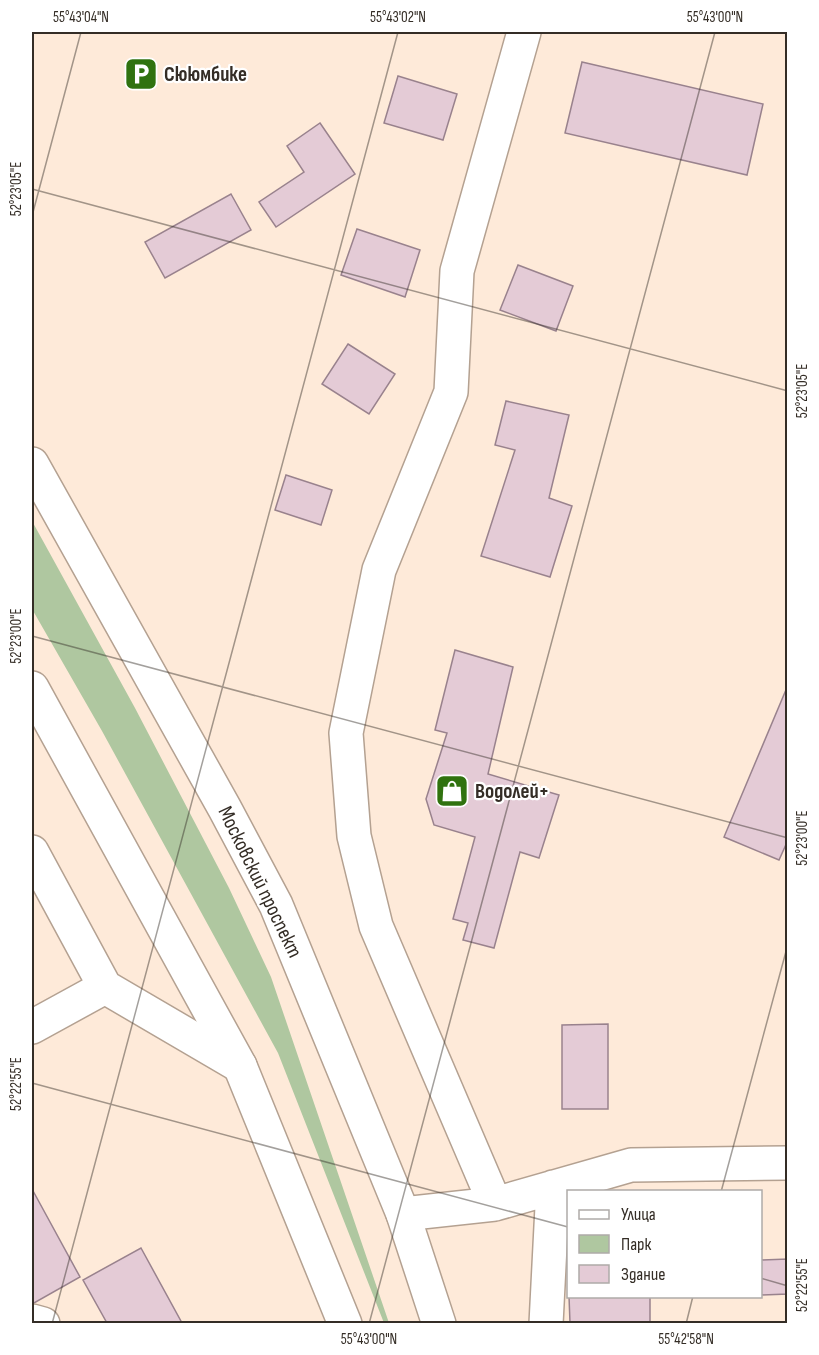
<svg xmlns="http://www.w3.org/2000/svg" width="819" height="1355" viewBox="0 0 819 1355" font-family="'Sofia Sans Condensed',sans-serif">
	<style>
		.green { fill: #afc7a0 }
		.building { fill: #e4cbd6; stroke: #99828d; stroke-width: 1.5 }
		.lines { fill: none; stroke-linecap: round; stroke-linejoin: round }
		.minor-casing { stroke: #b4a191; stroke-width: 36 }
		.major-casing { stroke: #b4a191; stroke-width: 36 }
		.minor { stroke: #fff; stroke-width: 33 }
		.major { stroke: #fff; stroke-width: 33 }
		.ticks { fill: none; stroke: #342d26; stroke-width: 1.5; stroke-opacity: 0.45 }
		.labels { text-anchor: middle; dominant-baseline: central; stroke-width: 4.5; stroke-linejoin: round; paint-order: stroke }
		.poi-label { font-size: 21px; font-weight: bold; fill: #342d26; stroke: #fff; text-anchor: start }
		.street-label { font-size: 21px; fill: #342d26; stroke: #fff }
		.neatline { fill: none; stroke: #342d26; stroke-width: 2 }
		.ticks-label { font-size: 15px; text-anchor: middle; fill: #342d26 }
	</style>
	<rect width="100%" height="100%" fill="#feead9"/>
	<path class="green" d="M32 521 135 708 229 888 271 977 389 1323H384L278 1053 102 731 32 609Z"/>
	<path class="building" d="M582 62 763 104 747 175 565 133Z
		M398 76 457 94 443 140 384 123Z
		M320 123 355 174 276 227 259 202 304 172 287 146Z
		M231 194 251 230 165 278 145 242Z
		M357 229 420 250 405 297 341 275Z
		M518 265 573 286 556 331 500 310Z
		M348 344 395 374 369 414 322 384Z
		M506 401 569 415 549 498 572 506 550 577 481 556 515 450 495 445Z
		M286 475 332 490 321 525 275 510Z
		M455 650 513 667 488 774 559 795 539 858 520 852 494 948 463 940 468 923 453 919 475 837 434 825 426 799 447 733 435 730Z
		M788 685V840L779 860 724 837Z
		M608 1024V1109H562V1025Z
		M32 1189 80 1277 34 1303H32Z
		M141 1248 182 1323H107L83 1280Z
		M788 1259V1294L760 1295V1260Z
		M569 1296H650V1323H570Z"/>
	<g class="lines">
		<g class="minor-casing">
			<path id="minor" d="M32 852 105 987 240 1066
				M32 1027 105 987
				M495 1204 376 926 354 836 346 733 379 570 451 392 457 271 524 32
				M403 1214 495 1204 631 1165 788 1163
				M32 1321 43 1324
				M546 1324 553 1187"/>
		</g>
		<g class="major-casing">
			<path id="major" d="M32 464 225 809 276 905 403 1214 439 1324
				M32 688 240 1066 345 1324"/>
		</g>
		<use href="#minor" class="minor"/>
		<use href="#major" class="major"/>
	</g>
	<path class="ticks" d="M32 189 788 391M32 216 81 32M32 636 788 838M32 1083 568 1227M721 1192 788 944M760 1278 788 1286M52 1324 398 32M369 1324 715 32M686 1324 693 1296"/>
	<defs>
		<g id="parking-square" transform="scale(1.725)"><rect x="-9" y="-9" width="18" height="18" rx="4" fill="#30720f" stroke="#fff"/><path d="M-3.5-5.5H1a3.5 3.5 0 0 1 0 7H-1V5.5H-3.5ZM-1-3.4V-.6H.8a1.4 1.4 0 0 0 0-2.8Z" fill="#fff"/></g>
		<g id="shop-square" transform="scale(1.725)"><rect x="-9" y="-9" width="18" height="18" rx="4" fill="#30720f" stroke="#fff"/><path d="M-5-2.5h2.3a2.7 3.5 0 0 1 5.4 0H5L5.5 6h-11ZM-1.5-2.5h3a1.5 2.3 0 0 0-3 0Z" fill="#fff"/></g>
	</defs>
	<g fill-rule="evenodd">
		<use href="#parking-square" x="141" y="74"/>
		<use href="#shop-square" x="452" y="791"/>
	</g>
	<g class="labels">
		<g class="poi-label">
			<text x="164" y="74">Сююмбике</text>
			<text x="475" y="791">Водолей+</text>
		</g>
		<g class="street-label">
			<text transform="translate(260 882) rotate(64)">Московский проспект</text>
		</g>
	</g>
	<rect width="819" height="1355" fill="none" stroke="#ffffff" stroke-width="66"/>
	<rect x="567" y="1190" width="195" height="108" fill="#ffffff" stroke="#aeaba8" stroke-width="1.5"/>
	<rect x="579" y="1210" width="30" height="9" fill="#ffffff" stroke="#aeaba8" stroke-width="1.5"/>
	<text x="621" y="1220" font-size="18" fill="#342d26">Улица</text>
	<rect x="579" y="1235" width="30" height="18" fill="#afc7a0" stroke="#aeaba8" stroke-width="1.5"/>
	<text x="621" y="1250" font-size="18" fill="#342d26">Парк</text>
	<rect x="579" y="1265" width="30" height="18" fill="#e4cbd6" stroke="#aeaba8" stroke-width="1.5"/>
	<text x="621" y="1280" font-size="18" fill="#342d26">Здание</text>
	<rect x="33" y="33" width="753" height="1289" class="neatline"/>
	<g class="ticks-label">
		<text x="81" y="22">55°43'04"N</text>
		<text x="398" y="22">55°43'02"N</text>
		<text x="715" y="22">55°43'00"N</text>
		<text transform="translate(16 189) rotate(-90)" y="5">52°23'05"E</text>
		<text transform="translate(802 391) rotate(-90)" y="5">52°23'05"E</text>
		<text transform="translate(16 636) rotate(-90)" y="5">52°23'00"E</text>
		<text transform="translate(802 838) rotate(-90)" y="5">52°23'00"E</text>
		<text transform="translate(16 1084) rotate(-90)" y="5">52°22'55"E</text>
		<text transform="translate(802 1285) rotate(-90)" y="5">52°22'55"E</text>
		<text x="369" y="1344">55°43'00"N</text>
		<text x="686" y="1344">55°42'58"N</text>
	</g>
</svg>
